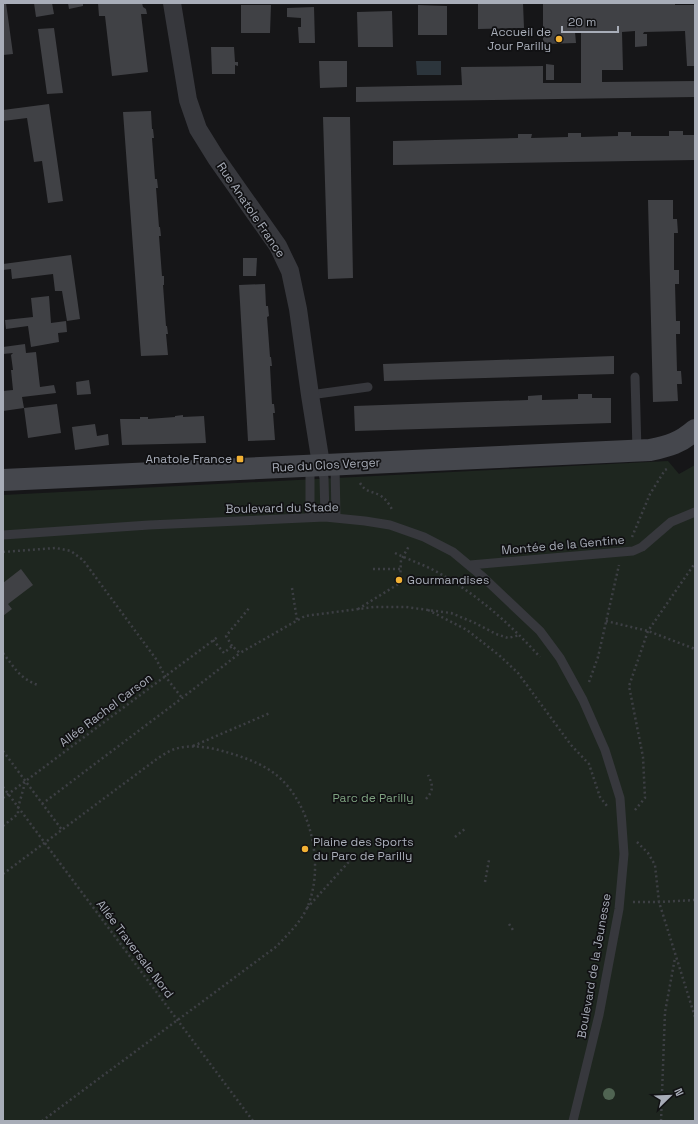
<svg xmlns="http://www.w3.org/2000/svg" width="698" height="1124" viewBox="0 0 698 1124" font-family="'Space Grotesk',sans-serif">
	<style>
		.green { fill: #1e261f }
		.water { fill: #2c353c }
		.building { fill: #404145 }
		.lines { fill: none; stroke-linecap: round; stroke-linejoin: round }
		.path { stroke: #3d3f44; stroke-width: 2.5; stroke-dasharray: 2 3; stroke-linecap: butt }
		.lane { stroke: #37383d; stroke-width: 9 }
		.street { stroke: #37383d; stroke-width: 18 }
		.secondary { stroke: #45474d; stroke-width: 22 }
		.tree { fill: #506452 }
		.poi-dot { fill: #f2b134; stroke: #111113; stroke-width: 1.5 }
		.labels { text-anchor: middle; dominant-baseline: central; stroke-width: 3.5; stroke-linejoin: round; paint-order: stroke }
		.poi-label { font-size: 12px; fill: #a8adb8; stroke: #111113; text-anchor: end }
		.street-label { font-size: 12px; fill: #a8adb8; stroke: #111113 }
		.park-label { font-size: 12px; fill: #7fa381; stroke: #111113 }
	</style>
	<rect width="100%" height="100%" fill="#161618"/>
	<path class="green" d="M668 461 679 474 695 465V1121H3V495Z"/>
	<path class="water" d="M416 61H441V75H417Z"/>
	<path class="building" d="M3 3H6L13 54 3 55Z
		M34 3H52L54 14 36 17Z
		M68 3H83V6L69 9Z
		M98 3H142L143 7 146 9 147 14H141L148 72 112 76 105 16H99Z
		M478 3H523L524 28 478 29Z
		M543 3H675V5H695V66H687L685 31 644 32 643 34H647V46L635 47V31L622 32 623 70H602V82L695 81V97L356 102V87L462 85 461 67 543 66V83H581V32H575L576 43 543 44Z
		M241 5H271L270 33H241Z
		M418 5 447 6V35H418Z
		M314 7 315 43H299L298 27H301V18L287 17V8Z
		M392 11 393 47H358L357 12Z
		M54 28 63 93 47 94 38 29Z
		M211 47H234L235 62H238V66L235 65V74H212Z
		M319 61H347V87L320 88Z
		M546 64 554 65V80H546Z
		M49 104 63 201 48 203 42 161 34 162 27 118 3 121V110Z
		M151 111 152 129H153L154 138H152L155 179H157L158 188H156L159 227H160L161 236H159L162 276H164V285H163L166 326H167L168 334H166L168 355 141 356 123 112Z
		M323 117H350L353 278 328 279Z
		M669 131H683V135H695V160L393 165V141L518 138V134H532L531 138 568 137V133H581V137L618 136V132H631V136H669Z
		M648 200H673V219H677L678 233H674V270H679V284H675L676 321H680V334H676L677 371H681L682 384H677L678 401 653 402Z
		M71 255 80 319 67 321 62 291H55L53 274 12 279 11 269 3 270V264Z
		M243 258H257L256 276H243Z
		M265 284 266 306H268L269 316 267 317 270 357H271L272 366H270L272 404H274L275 413H273L275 440 248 441 239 285Z
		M49 296 51 323 66 321 67 332 58 333 59 342 31 347 28 326 6 329 5 320 33 317 31 298Z
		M25 344 26 353 36 352 40 387 54 385 56 393 22 397 24 408 3 411V391L13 390 11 370H13L11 355 13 353 3 354V347Z
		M614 356V374L384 381 383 364Z
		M89 380 91 394 77 395 76 382Z
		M578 394H592V398H611V423L355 431 354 406 528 400V396L542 395V400L578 399Z
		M57 404 61 433 28 438 24 408Z
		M183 415V417L204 416 206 443 122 445 120 419H140V417H148V419L175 417V416Z
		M95 424 97 436 108 434 109 445 75 450 72 427Z
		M21 569 33 585 8 604 12 609 3 616V583Z"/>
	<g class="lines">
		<path class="path" d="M360 483C366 493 373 491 381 496 387 500 390 506 393 511
			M632 537 650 494 665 470 669 468
			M3 552 56 548 71 551 83 560 156 659 165 676 182 698
			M395 553C409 560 425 565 439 573 479 596 510 624 540 657
			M373 569H400
			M292 588 297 620
			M358 609 400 583 401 560 409 546
			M428 610 467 630 500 656 518 673 571 745 589 764 600 797 607 806
			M606 621 648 631 695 649
			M213 640 224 653 232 646 240 653 305 616 374 607H406L443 612 451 613 475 623 496 634 508 638 520 635
			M232 646 226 636 250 607
			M3 653C14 667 20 679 38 685
			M589 682 598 657 619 565
			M193 746 270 713
			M3 751 62 830
			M3 787 253 1121
			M3 798 219 636
			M426 799C434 790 433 785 428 775
			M42 804 182 698 240 653
			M635 810 645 798 643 757 629 686 648 631 695 563
			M3 826 18 814V808L25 783
			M455 837 466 828
			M637 842 648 853 655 865 659 902 695 1017
			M3 874 154 761C160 757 168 751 175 749 190 744 210 747 226 752 247 758 269 766 284 782 313 813 324 869 307 908 300 923 288 934 277 946L42 1121
			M485 882 489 860
			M633 902H659L695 900
			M307 908 355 855
			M509 924 513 930
			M661 1121 665 1012 675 958"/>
		<path class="lane" d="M635 377 637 451
			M310 395 368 387
			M321 464 324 478 325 517
			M335 464 336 518
			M310 465V517
			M3 535 149 525 325 517 365 521 390 525 424 537 453 552 483 577 540 631 560 658 583 700 605 750 620 798 624 854 619 909 599 1015 573 1121
			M470 565 633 551 642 547 671 522 695 512"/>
		<path class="street" d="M172 3 188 100 198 129 216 158 278 246 290 271 298 309 310 395 321 464"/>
		<path class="secondary" d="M3 480 650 450C669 446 680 443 695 430"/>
	</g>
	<circle class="tree" cx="609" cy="1094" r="6"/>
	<g class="poi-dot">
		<circle cx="559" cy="39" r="4"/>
		<rect x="236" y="455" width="8" height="8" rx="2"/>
		<circle cx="399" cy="580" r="4"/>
		<circle cx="305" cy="849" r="4"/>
	</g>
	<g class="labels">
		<g class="poi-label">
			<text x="551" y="32">Accueil de<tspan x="551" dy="14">Jour Parilly</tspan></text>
			<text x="232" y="459">Anatole France</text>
			<text x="407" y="580" text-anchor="start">Gourmandises</text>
			<text x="313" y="842" text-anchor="start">Plaine des Sports<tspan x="313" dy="14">du Parc de Parilly</tspan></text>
		</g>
		<g class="street-label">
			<text transform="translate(251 210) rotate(56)">Rue Anatole France</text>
			<text transform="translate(326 465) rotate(-3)">Rue du Clos Verger</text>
			<text transform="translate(282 508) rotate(-1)">Boulevard du Stade</text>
			<text transform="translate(563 545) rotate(-5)">Montée de la Gentine</text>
			<text transform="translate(106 710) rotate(-37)">Allée Rachel Carson</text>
			<text transform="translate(135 949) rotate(53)">Allée Traversale Nord</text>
			<text transform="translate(594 966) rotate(-80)">Boulevard de la Jeunesse</text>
		</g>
		<g class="park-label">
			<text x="373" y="798">Parc de Parilly</text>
		</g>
	</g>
	<rect width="698" height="1124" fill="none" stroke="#a8adb8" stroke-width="8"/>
	<g transform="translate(670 1096) rotate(67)" stroke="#111113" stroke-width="3" paint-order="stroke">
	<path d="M0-3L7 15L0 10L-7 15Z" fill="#a8adb8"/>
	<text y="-6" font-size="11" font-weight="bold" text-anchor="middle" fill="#a8adb8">N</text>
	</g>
	<path d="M562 26v6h56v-6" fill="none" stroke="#a8adb8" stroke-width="2"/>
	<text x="568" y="26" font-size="12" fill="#a8adb8" stroke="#111113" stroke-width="3" paint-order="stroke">20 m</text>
</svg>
